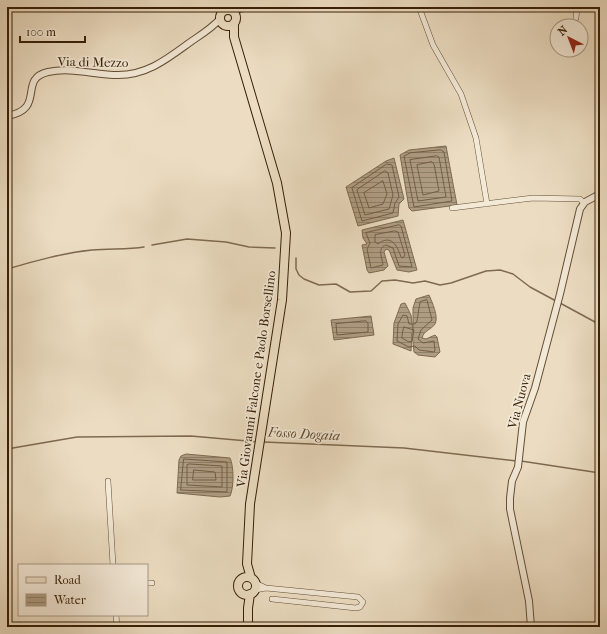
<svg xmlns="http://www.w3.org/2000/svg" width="607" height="634" viewBox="0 0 607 634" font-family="'IM FELL French Canon',serif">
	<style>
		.water { fill: url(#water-rules); stroke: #7e6a50 }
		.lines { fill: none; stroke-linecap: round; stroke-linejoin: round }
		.shore { stroke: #725e44; stroke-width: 1 }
		.stream { stroke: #7e6a50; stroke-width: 1.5 }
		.minor-casing { stroke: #644e35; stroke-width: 6 }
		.tertiary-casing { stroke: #644e35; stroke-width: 8 }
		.primary-casing { stroke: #371f06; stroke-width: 10 }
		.minor { stroke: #f3e9d7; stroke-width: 5 }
		.tertiary { stroke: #f3e9d7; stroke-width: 6 }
		.primary { stroke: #ecddc2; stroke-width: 8 }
		.labels { text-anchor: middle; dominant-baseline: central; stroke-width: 3.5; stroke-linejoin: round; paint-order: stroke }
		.street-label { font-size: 13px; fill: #371f06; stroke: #f3e9d7 }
		.water-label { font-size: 14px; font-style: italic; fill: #614b31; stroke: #f3e9d7 }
	</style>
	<defs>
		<pattern id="water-rules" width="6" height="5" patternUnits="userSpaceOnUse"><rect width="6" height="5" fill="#ae9c82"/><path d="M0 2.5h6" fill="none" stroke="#8e7f68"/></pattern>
	</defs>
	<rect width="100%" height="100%" fill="#ecddc2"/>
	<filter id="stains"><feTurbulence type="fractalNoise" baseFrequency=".005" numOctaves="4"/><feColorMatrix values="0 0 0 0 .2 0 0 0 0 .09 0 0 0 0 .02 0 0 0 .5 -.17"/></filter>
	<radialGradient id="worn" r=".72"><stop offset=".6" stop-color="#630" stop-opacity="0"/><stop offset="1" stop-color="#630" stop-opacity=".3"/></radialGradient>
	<path class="water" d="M446 146 457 205 412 211 409 208 400 155 409 150Z
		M394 158 404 199 399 204 398 216 358 226 346 187 386 161Z
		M403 220 417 270 409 272 397 270 389 250 386 249 384 252 388 266 384 270 369 273 367 270 362 245 367 244 363 238 362 230Z
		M429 295C432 302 439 317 435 324 431 330 424 330 422 338L426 339 435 335 437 337 440 352 435 357 418 355 414 352 412 333 411 351 393 344 394 323 401 304 405 303 411 315 413 332V308L416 299Z
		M371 316 374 335 334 340 331 320Z
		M186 454 230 458C234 466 234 488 230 496L220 497 177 493 179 460 181 456Z"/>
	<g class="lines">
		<path class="shore" d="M441 150 444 152 452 201 414 207 404 156 410 153Z
			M437 156 439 157 446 197 418 201 410 160Z
			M432 162 434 164 439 191 423 195 417 165Z
			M387 164 392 165 399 197 395 203 393 213 362 221 352 188Z
			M385 171 388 173 393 195 389 209 365 215 357 190Z
			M383 181 387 194 383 204 369 208 364 193Z
			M399 225 401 226 412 267 399 266 393 248 386 245C377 248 382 257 383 265L371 268 367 249 370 243 366 233Z
			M395 231 398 232 405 255 403 258 401 257C397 245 391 234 378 244L375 242V235Z
			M427 300 432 320 421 330 418 339 423 343 434 341 435 351 434 352 419 350 415 346 409 347 397 341 398 324 403 315 407 316 409 324H415L417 321 420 302Z
			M366 321 368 323V332L337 335 336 324Z
			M404 327 414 330 412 341 409 342 402 338Z
			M184 459 227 462V492L181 490Z
			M190 464 222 466V487L187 485V465Z
			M194 470 215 472 216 480H193Z"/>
		<path class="stream" d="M152 245 187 239 226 242 249 247 275 248
			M296 258V269L299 275 304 279 319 285 336 284 350 292 371 291 382 281 395 280 413 283 425 281 440 285 451 283 486 271 500 270 513 274 530 287 556 301
			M7 269C35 261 63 253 92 250 109 248 127 250 144 247
			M560 303 595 322 600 335
			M264 442 404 448 517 461
			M7 449 77 437 191 436 258 442
			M521 461 600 473"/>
		<g class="minor-casing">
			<path id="minor" d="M419 7 433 45 461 94 476 138 487 204
				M576 18 577 7
				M452 208 533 198 580 199 584 203
				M108 481 113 565
				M147 583H152
				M255 583 266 588 358 597 363 602 360 607 356 608 272 599
				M255 590 266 588
				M116 615 117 627"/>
		</g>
		<g class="tertiary-casing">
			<path id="tertiary" d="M233 11 246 7
				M7 116C47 109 17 79 48 72 71 67 95 75 118 75 147 75 167 59 189 43 199 36 211 29 220 19
				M600 118V132
				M531 627 529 601 510 509V498L512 481 518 467 523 422 535 388 560 294 580 209 585 202 600 194"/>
		</g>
		<g class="primary-casing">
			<path id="primary" d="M220 18a8 8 0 1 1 16 0a8 8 0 1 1-16 0Z
				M234 23V37L277 183 286 233 282 300 250 504 247 564 251 578
				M238 586a9 9 0 1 1 18 0a9 9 0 1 1-18 0Z
				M248 627V608L250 594"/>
		</g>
		<use href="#minor" class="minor"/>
		<use href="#tertiary" class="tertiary"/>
		<use href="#primary" class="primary"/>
	</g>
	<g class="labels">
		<g class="street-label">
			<text transform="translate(93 62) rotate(1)">Via di Mezzo</text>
			<text transform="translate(256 379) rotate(-82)">Via Giovanni Falcone e Paolo Borsellino</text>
			<text transform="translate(519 401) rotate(-75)">Via Nuova</text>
		</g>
		<g class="water-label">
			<text transform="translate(304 434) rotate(3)">Fosso Dogaia</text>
		</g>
	</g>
	<rect width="607" height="634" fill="none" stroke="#ecddc2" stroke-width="24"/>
	<rect x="8" y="8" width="591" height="618" fill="none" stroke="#371f06" stroke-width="2"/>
	<rect x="12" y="12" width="583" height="610" fill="none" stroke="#371f06"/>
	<rect x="18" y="564" width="130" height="52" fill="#f3e9d7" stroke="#a89883"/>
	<rect x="26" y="577" width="20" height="6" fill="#ecddc2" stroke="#a89883"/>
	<text x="54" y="584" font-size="12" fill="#371f06">Road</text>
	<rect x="26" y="594" width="20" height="12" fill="url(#water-rules)" stroke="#a89883"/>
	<text x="54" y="604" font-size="12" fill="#371f06">Water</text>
	<g transform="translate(569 38) rotate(318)"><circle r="19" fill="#f3e9d7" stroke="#a89883"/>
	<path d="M0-3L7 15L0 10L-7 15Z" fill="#8f2418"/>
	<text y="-6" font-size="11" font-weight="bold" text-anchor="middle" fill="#371f06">N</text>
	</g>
	<path d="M20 36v6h65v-6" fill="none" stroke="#371f06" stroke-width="2"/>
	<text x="26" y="36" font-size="12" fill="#371f06" stroke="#f3e9d7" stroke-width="3" paint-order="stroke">100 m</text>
	<rect width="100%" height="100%" filter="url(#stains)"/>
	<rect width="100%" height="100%" fill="url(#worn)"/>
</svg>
